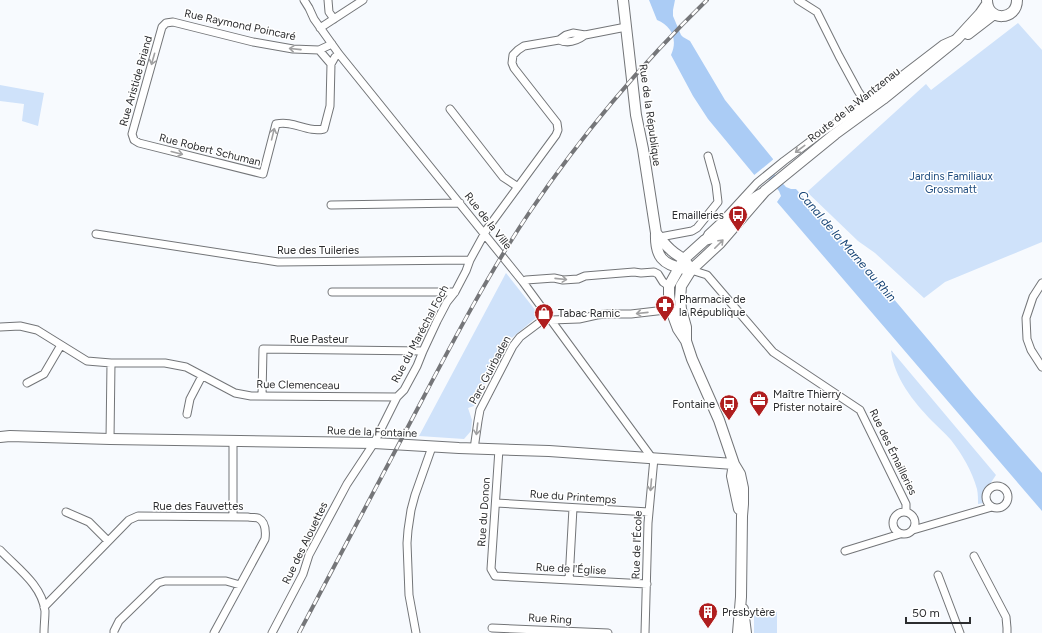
<svg xmlns="http://www.w3.org/2000/svg" width="1042" height="633" viewBox="0 0 1042 633" font-family="Figtree,sans-serif">
	<style>
		.green { fill: #cfe2fa }
		.water { fill: #abccf5 }
		.pier { fill: #f7fafe }
		.lines { fill: none; stroke-linecap: round; stroke-linejoin: round }
		.street-casing { stroke: #737578; stroke-width: 9 }
		.secondary-casing { stroke: #737578; stroke-width: 12 }
		.street { stroke: #fff; stroke-width: 7 }
		.secondary { stroke: #fff; stroke-width: 10 }
		.rail-casing { stroke: #757679; stroke-width: 4 }
		.rail { stroke: #fff; stroke-width: 2.5; stroke-dasharray: 8; stroke-linecap: butt }
		.oneway { stroke: #a0a0a1 }
		.labels { text-anchor: middle; dominant-baseline: central; stroke-width: 3; stroke-linejoin: round; paint-order: stroke }
		.street-label { font-size: 11px; fill: #2c2d2f; stroke: #fff }
		.park-label { font-size: 11px; fill: #204d7f; stroke: #fff }
		.poi-label { font-size: 11px; fill: #2c2d2f; stroke: #fff; text-anchor: start }
		.water-label { font-size: 12px; font-style: italic; fill: #154375; stroke: #fff }
	</style>
	<rect width="100%" height="100%" fill="#f7fafe"/>
	<path class="green" d="M1018 23 1042 50V242L945 282 924 298 875 253 858 241 807 192 926 84 931 90Z
		M0 85 44 93 38 126 22 121 24 104 0 101Z
		M506 273 536 311 537 317 508 341 474 406 468 408 472 420 471 431 464 439 419 436Z
		M891 350 996 475 984 493V503L978 504C978 499 978 494 977 489 972 471 962 454 951 440 945 433 938 427 932 421 913 401 894 378 891 350Z
		M777 612V633H754V613Z"/>
	<path class="water" d="M649 0H675L673 10V16L681 35 683 37 690 41 725 100 773 159 772 171 775 175 786 187 791 189H796L887 291 931 343 974 395 1042 473V511L777 202 781 196 779 191 766 177H756L708 119 693 96 671 55C678 40 672 26 657 20Z"/>
	<path class="pier" d="M775 158 774 170 761 178H754L753 176Z"/>
	<g class="lines">
		<g class="street-casing">
			<path id="street" d="M304 0 309 8 314 19 339 54 523 282 652 458
				M328 0 329 12 334 19
				M798 0 817 12 839 56 858 91 866 103
				M320 28 363 0
				M559 40C568 44 577 41 585 35
				M332 44 319 50 293 49 253 42 173 22 166 23 162 27 132 134 134 140 139 143 263 174 276 124C294 120 307 133 324 129L330 106 331 64 335 57 339 54
				M319 50 331 64
				M450 109 503 177 518 187
				M331 205 460 203
				M96 234 278 262 470 260
				M660 237 692 231 697 228 718 202 716 185 708 156
				M705 240 708 234 723 220 757 183 784 161 824 131 866 103 943 44 952 40
				M691 270 707 275 773 352 860 410 906 504V511
				M523 282 526 280 554 278 563 280 578 279 585 276 634 272 641 273 654 272 658 274 663 282 669 286
				M1042 283 1033 297 1026 318 1027 339 1031 350 1042 367
				M332 292H455
				M551 320 579 319 597 315 606 314H631L674 309
				M0 327 20 326 37 330 87 361 111 363H165L186 367 235 393 251 396 397 397
				M27 383 44 374 61 345
				M262 396 263 349 423 351
				M187 414 190 399 202 376
				M110 439 111 363
				M233 440V517
				M474 449 478 421 480 410 513 346 520 337 548 316
				M499 449 491 569 495 576 647 584
				M986 497a11 11 0 1 1 22 0a11 11 0 1 1-22 0Z
				M496 503 649 512
				M893 523a11 11 0 1 1 22 0a11 11 0 1 1-22 0Z
				M66 512 89 522 108 541
				M913 530 992 507
				M0 550C17 568 42 585 45 611 45 618 44 626 44 633
				M845 551 900 534
				M974 556 1006 617 1007 628V633
				M938 575 960 633
				M569 580 573 508
				M44 607 129 520 138 516 248 517C251 518 255 517 258 518 266 522 266 531 265 539L214 633
				M492 628 608 633
				M114 633V631L119 621 158 583 165 581H226L240 585
				M272 633 303 574 309 555 347 484 374 443 397 397 404 390 417 366 423 351 437 321 447 302 455 292 466 271 470 260 487 229 556 135 558 130 557 123 514 68 512 63 513 55 518 50 524 46 559 40 566 35 573 33 585 35 626 27
				M416 633 409 595 407 543 408 530 411 510 415 495 432 447
				M645 633 648 523 654 458"/>
		</g>
		<g class="secondary-casing">
			<path id="secondary" d="M623 0 636 115 643 149 656 233C655 256 662 265 685 269
				M987 0C987 22 1017 21 1017 0
				M968 34 994 14
				M656 233C661 239 665 245 671 250 678 257 683 256 688 265
				M686 341V327L681 309 680 299 681 286 691 270 720 243 765 191 835 134 883 99 957 39 980 14 987 4
				M0 437 10 436 110 439 374 443 459 448 549 451 734 464
				M734 464 732 476 739 509
				M743 609 746 633
				M738 633 741 597 742 516 743 504V488L740 474 734 464 719 420 692 359 686 341 678 329 671 310 669 294V286L684 259 705 240 712 238 748 202 761 194"/>
		</g>
		<use href="#street" class="street"/>
		<use href="#secondary" class="secondary"/>
		<g class="rail-casing">
			<path id="rail" d="M299 633C336 562 374 492 411 421 448 351 485 279 529 213 581 136 640 65 707 0"/>
		</g>
		<use href="#rail" class="rail"/>
	</g>
	<defs><path id="oneway-shaft" d="M-6 0H5M1.5-3L5.5 0L1.5 3" fill="none" stroke-width="1.6" stroke-linecap="round" stroke-linejoin="round"/></defs>
	<g class="oneway">
		<use href="#oneway-shaft" transform="translate(295 49) rotate(-174)"/>
		<use href="#oneway-shaft" transform="translate(153 59) rotate(106)"/>
		<use href="#oneway-shaft" transform="translate(273 134) rotate(-76)"/>
		<use href="#oneway-shaft" transform="translate(800 149) rotate(143)"/>
		<use href="#oneway-shaft" transform="translate(177 153) rotate(14)"/>
		<use href="#oneway-shaft" transform="translate(719 244) rotate(-45)"/>
		<use href="#oneway-shaft" transform="translate(561 279) rotate(6)"/>
		<use href="#oneway-shaft" transform="translate(642 313) rotate(174)"/>
		<use href="#oneway-shaft" transform="translate(477 429) rotate(97)"/>
		<use href="#oneway-shaft" transform="translate(651 485) rotate(95)"/>
	</g>
	<defs>
		<g id="bus-pin" transform="scale(1)"><path d="M0 17L-7.5 6A9.5 9.5 0 1 1 7.5 6Z" fill="#af1e1f" stroke="#fff"/><path d="M-5-6H5V4H4V6H2V4H-2V6H-4V4H-5ZM-3.5-4V0h7V-4ZM-3.5 1.2v1.5H-2V1.2ZM2 1.2v1.5H3.5V1.2Z" fill="#fff"/></g>
		<g id="pharmacy-pin" transform="scale(1)"><path d="M0 17L-7.5 6A9.5 9.5 0 1 1 7.5 6Z" fill="#af1e1f" stroke="#fff"/><path d="M-2-6h4v4h4v4h-4v4h-4v-4h-4v-4h4Z" fill="#fff"/></g>
		<g id="shop-pin" transform="scale(1)"><path d="M0 17L-7.5 6A9.5 9.5 0 1 1 7.5 6Z" fill="#af1e1f" stroke="#fff"/><path d="M-5-2.5h2.3a2.7 3.5 0 0 1 5.4 0H5L5.5 6h-11ZM-1.5-2.5h3a1.5 2.3 0 0 0-3 0Z" fill="#fff"/></g>
		<g id="office-pin" transform="scale(1)"><path d="M0 17L-7.5 6A9.5 9.5 0 1 1 7.5 6Z" fill="#af1e1f" stroke="#fff"/><path d="M-6-3h4V-5.5h4V-3h4V5H-6ZM-1-4.5V-3h2v-1.5ZM-6 0V1H6V0Z" fill="#fff"/></g>
		<g id="building-pin" transform="scale(1)"><path d="M0 17L-7.5 6A9.5 9.5 0 1 1 7.5 6Z" fill="#af1e1f" stroke="#fff"/><path d="M-4-6H4V6H1V3H-1V6H-4ZM-2.5-4.3h1.7v1.8h-1.7ZM.8-4.3h1.7v1.8H.8ZM-2.5-1h1.7V.8h-1.7ZM.8-1h1.7V.8H.8Z" fill="#fff"/></g>
	</defs>
	<g fill-rule="evenodd">
		<use href="#bus-pin" x="738" y="215"/>
		<use href="#pharmacy-pin" x="665" y="305"/>
		<use href="#shop-pin" x="544" y="313"/>
		<use href="#office-pin" x="759" y="400"/>
		<use href="#bus-pin" x="729" y="404"/>
		<use href="#building-pin" x="708" y="612"/>
	</g>
	<g class="labels">
		<g class="street-label">
			<text transform="translate(240 25) rotate(12)">Rue Raymond Poincaré</text>
			<text transform="translate(136 81) rotate(-74)">Rue Aristide Briand</text>
			<text transform="translate(854 105) rotate(-38)">Route de la Wantzenau</text>
			<text transform="translate(650 115) rotate(82)">Rue de la République</text>
			<text transform="translate(210 150) rotate(14)">Rue Robert Schuman</text>
			<text transform="translate(488 221) rotate(52)">Rue de la Ville</text>
			<text x="318" y="250">Rue des Tuileries</text>
			<text transform="translate(420 334) rotate(-62)">Rue du Maréchal Foch</text>
			<text x="319" y="339">Rue Pasteur</text>
			<text transform="translate(490 370) rotate(-62)">Parc Guirbaden</text>
			<text transform="translate(298 385) rotate(1)">Rue Clemenceau</text>
			<text transform="translate(372 432) rotate(2)">Rue de la Fontaine</text>
			<text transform="translate(893 452) rotate(64)">Rue des Émailleries</text>
			<text transform="translate(573 497) rotate(4)">Rue du Printemps</text>
			<text x="198" y="506">Rue des Fauvettes</text>
			<text transform="translate(484 512) rotate(-86)">Rue du Donon</text>
			<text transform="translate(305 543) rotate(-64)">Rue des Alouettes</text>
			<text transform="translate(637 545) rotate(-88)">Rue de l'École</text>
			<text transform="translate(571 569) rotate(3)">Rue de l'Église</text>
			<text transform="translate(550 619) rotate(3)">Rue Ring</text>
		</g>
		<g class="park-label">
			<text x="951" y="176">Jardins Familiaux<tspan x="951" dy="13">Grossmatt</tspan></text>
		</g>
		<g class="poi-label">
			<text x="724" y="215" text-anchor="end">Emailleries</text>
			<text x="679" y="299">Pharmacie de<tspan x="679" dy="13">la République</tspan></text>
			<text x="558" y="313">Tabac Ramic</text>
			<text x="773" y="394">Maître Thierry<tspan x="773" dy="13">Pfister notaire</tspan></text>
			<text x="715" y="404" text-anchor="end">Fontaine</text>
			<text x="722" y="612">Presbytère</text>
		</g>
		<g class="water-label">
			<text transform="translate(847 246) rotate(49)">Canal de la Marne au Rhin</text>
		</g>
	</g>
	<path d="M906 617v6h64v-6" fill="none" stroke="#2c2d2f" stroke-width="2"/>
	<text x="912" y="617" font-size="12" fill="#2c2d2f" stroke="#ffffff" stroke-width="3" paint-order="stroke">50 m</text>
</svg>
